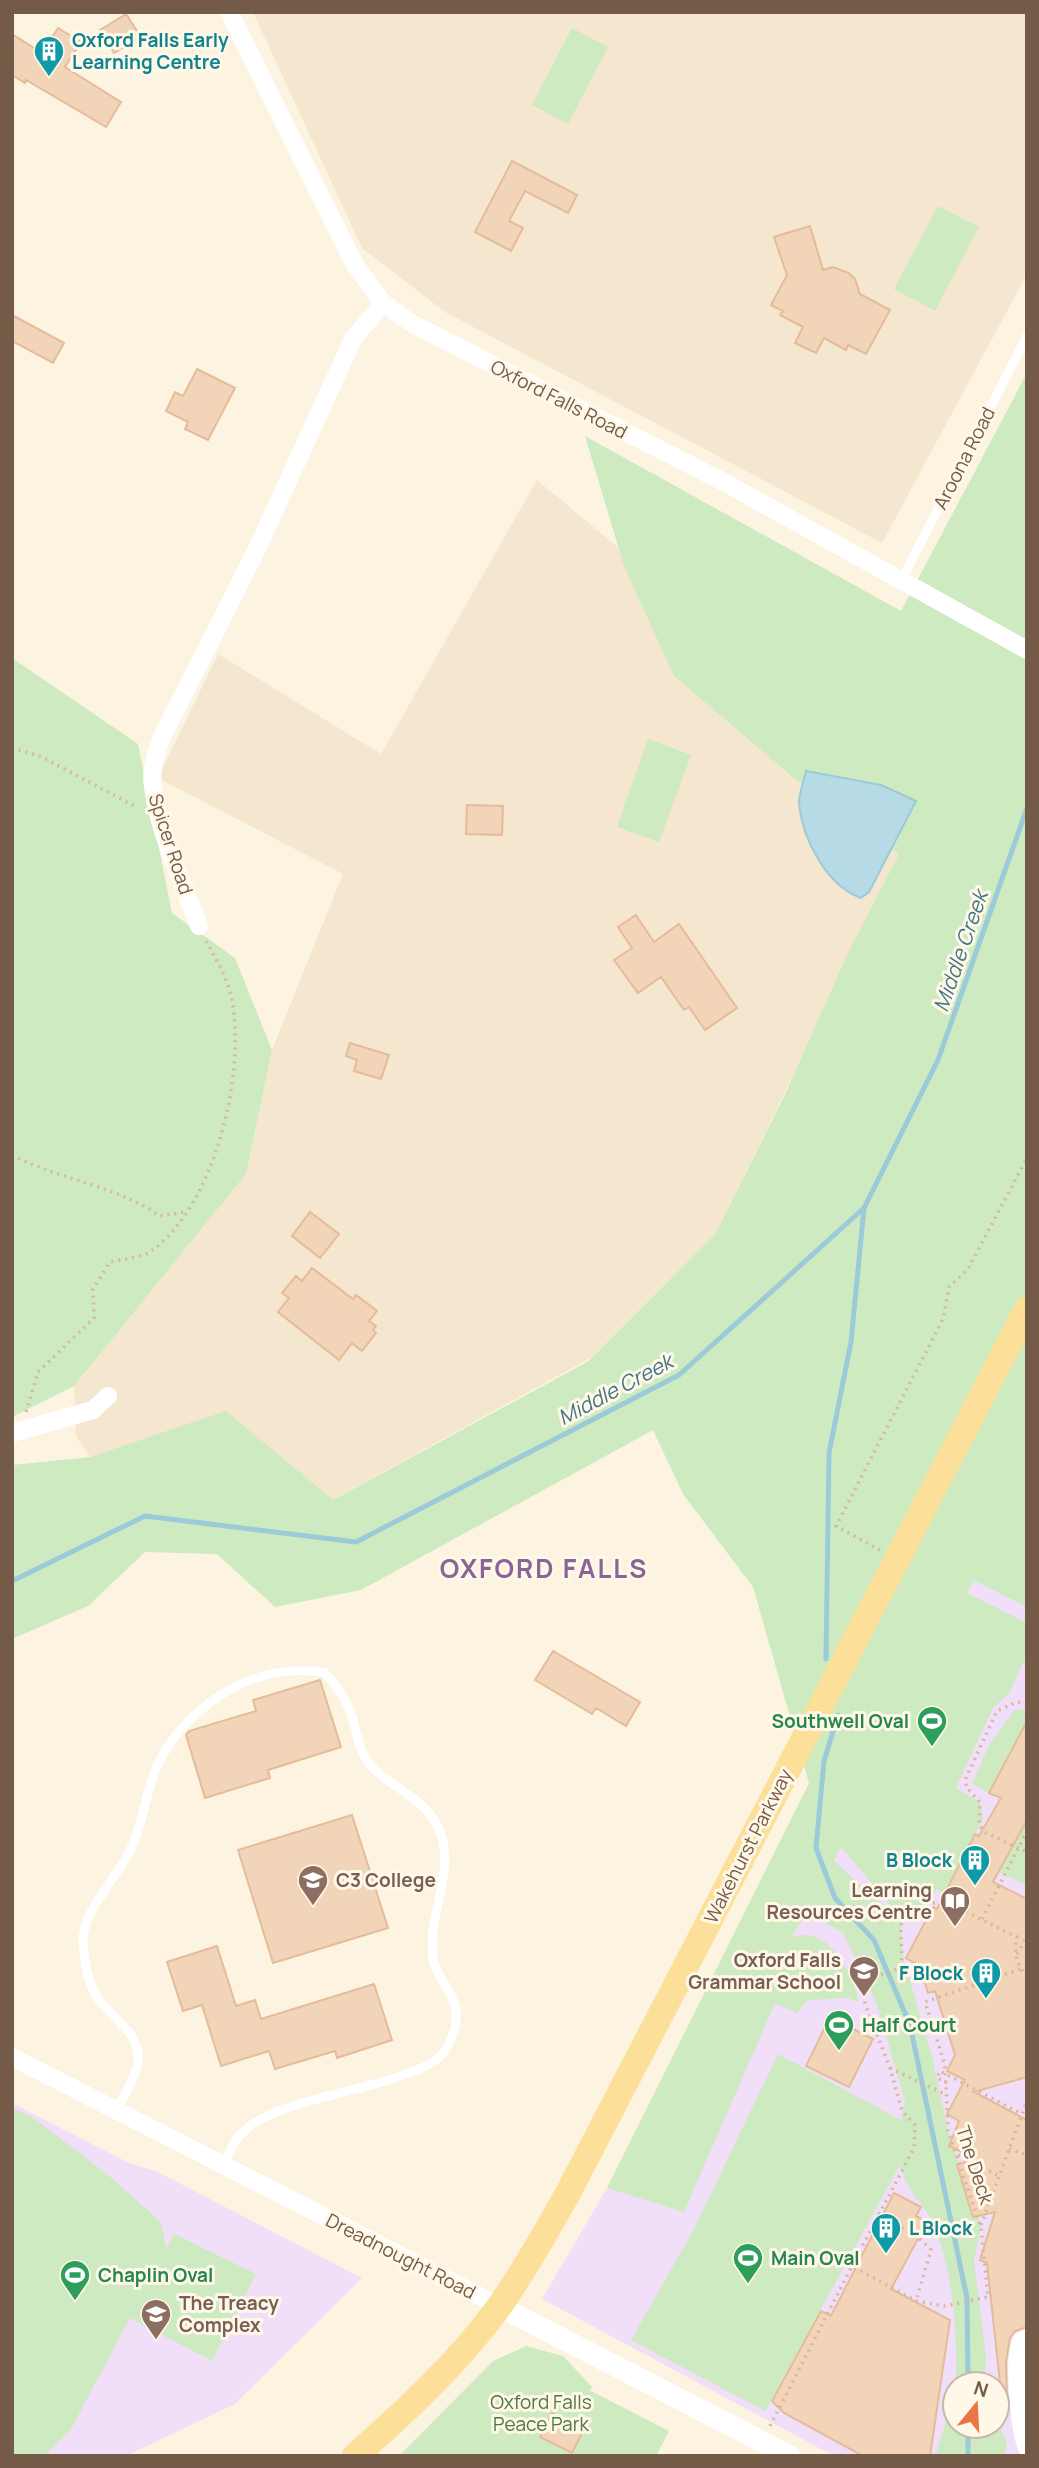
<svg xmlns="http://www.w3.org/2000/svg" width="1039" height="2468" viewBox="0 0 1039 2468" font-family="Manrope,sans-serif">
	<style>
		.residential { fill: #f4e6cf }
		.education { fill: #f1def8; fill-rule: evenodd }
		.green { fill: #cdeac0 }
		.water { fill: #b6dbe6; stroke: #9ccad8; stroke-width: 2 }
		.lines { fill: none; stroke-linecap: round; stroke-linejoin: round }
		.stream { stroke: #9ccad8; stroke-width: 5 }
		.building { fill: #f2d4b8; stroke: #e5bc99; stroke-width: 2 }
		.path { stroke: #d7b89c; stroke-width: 3.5; stroke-dasharray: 2 5; stroke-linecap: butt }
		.service { stroke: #fff; stroke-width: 9 }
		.minor { stroke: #fff; stroke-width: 18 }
		.tertiary { stroke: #fff; stroke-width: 21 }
		.primary { stroke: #fcdf98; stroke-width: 26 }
		.labels { text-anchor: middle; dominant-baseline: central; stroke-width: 6; stroke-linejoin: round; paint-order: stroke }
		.culture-label { font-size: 19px; font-weight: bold; fill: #0d838f; stroke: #fff8e8; text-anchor: start }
		.street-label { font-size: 19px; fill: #745b48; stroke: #fff8e8 }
		.leisure-label { font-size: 19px; font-weight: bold; fill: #27864d; stroke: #fff8e8; text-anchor: start }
		.education-label { font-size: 19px; font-weight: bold; fill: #785e54; stroke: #fff8e8; text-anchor: start }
		.park-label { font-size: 19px; fill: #4c7a40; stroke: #fff8e8 }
		.water-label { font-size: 21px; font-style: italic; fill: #417688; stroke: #fff8e8 }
		.district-label { font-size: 26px; font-weight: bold; letter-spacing: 2px; fill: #8a6398; stroke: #fff8e8 }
	</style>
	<rect width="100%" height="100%" fill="#fcf4e1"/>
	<path class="residential" d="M253 12H1027V274L882 543 445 312 362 248Z
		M537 480 926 803 716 1233 590 1358 332 1500 226 1412 90 1457 76 1436 74 1386 246 1174 272 1050 343 874 158 778 218 654 381 754Z"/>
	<path class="education" d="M974 1579 1027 1607V2456H834L542 2299 607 2188 860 1807ZM955 2384H997V2426H955Z
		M12 2103 129 2163 158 2172 362 2278 235 2404 126 2456H12Z"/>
	<path class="green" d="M572 28 608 47 568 124 532 105Z
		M938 206 979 227 935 311 894 289Z
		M1027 373V1607L974 1580 967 1593 1027 1623V1655L1009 1693 993 1708 956 1788 980 1802 983 1819 945 1893 936 1889 934 1898 899 1915 841 1847 834 1861 901 1922 903 1957 932 2056 948 2131 981 2227 974 2260 986 2357 984 2384H956C957 2332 954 2279 936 2230 926 2202 907 2196 900 2165L765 2411 631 2340 693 2231 778 2054 901 2120 905 2101 876 2002 843 1933 808 1912 791 1937C803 1935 813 1933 823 1941 839 1952 858 1984 858 2002L848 1998 808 2000 797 2013 775 2003 684 2212 607 2188 809 1783 753 1587 683 1494 653 1430 361 1590 275 1607 217 1554 145 1552 88 1606 12 1639V1465L90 1457 226 1411 333 1500 587 1362 716 1233 787 1090 848 953 899 854 795 779 674 676 624 566 585 436 901 611Z
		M12 658 138 744 172 913 235 958 272 1050 246 1174 74 1386 12 1417Z
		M648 739 691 755 659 842 617 827Z
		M1015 1710H1027V1721L989 1793 972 1784 989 1745Z
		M1027 1820V1885L1000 1872Z
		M12 2108 32 2117 108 2175 161 2222 166 2249 174 2234 256 2274 212 2361 130 2318 70 2431 44 2456H12Z
		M526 2346 563 2356 593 2388 589 2390 669 2431 656 2456H399L493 2361Z
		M955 2394V2426H997V2419L1007 2443 1004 2456H935Z"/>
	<path class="water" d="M806 771 881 785 916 801 869 892 861 898C827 886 802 839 799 803 799 793 804 781 806 771Z"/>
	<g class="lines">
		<path class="stream" d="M12 1581 145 1516 356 1542 679 1375 864 1208 938 1060 1027 808
			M826 1659 829 1453 851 1342 864 1208
			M838 1715 824 1761 816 1848 835 1898 874 1940 910 2025 967 2298 968 2384
			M968 2426V2456"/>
	</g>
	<path class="building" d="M126 14 141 37 114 53 100 30Z
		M58 28 81 42 65 67 121 102 106 127 26 80 25 83 12 75V34L42 53Z
		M512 161 577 195 568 213 525 191 509 221 523 228 511 251 475 232Z
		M810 226 823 270 833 267 849 273 855 279 860 294 890 310 866 354 848 345 846 350 824 338 816 353 795 343 803 327 780 315 783 311 771 305 787 275 774 237Z
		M12 315 64 343 53 363 12 341Z
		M197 369 235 388 208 440 185 429 188 422 166 411 175 392 183 396Z
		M467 805 503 806 502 835 466 834Z
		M636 915 654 942 679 924 737 1008 705 1030 689 1007 684 1010 661 977 638 993 614 960 632 948 618 927Z
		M350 1043 389 1055 381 1079 354 1071 357 1060 346 1056Z
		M310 1212 339 1234 320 1258 292 1236Z
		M312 1268 353 1299 356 1295 377 1311 369 1321 376 1326 373 1330 376 1333 362 1351 352 1343 339 1360 278 1312 289 1298 282 1293 296 1276 302 1281Z
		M553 1651 640 1702 626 1726 596 1708 592 1714 535 1680Z
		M320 1680 341 1747 268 1770 270 1778 205 1798 186 1735 189 1731 256 1711 253 1700Z
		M1027 1721V1820L993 1882 1027 1899V2077L974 2092 1027 2120V2327L1015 2331 1010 2338 1006 2362 1007 2400 1002 2401 987 2263 980 2260 995 2212 973 2217 957 2165 975 2158 949 2146 959 2121 947 2114 965 2080 947 2071 955 2055 935 1991 928 1993 920 1966 906 1958 933 1907 937 1909 975 1834 979 1836 1001 1798 989 1793Z
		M352 1815 388 1928 273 1963 238 1850Z
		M217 1946 236 2006 255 2000 261 2019 374 1984 392 2040 337 2058 335 2051 275 2069 269 2051 221 2066 202 2005 183 2011 167 1962Z
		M830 2017 873 2039 849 2087 806 2066Z
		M894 2193 921 2207 916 2216 927 2222 891 2289 950 2320 930 2456H863L784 2413 772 2401 821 2311 831 2316Z
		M552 2413 584 2429 572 2453 540 2437Z"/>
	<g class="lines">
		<path class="path" d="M12 748 42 757 138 808
			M12 1155C60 1180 115 1185 160 1216L185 1212
			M26 1412 38 1372 94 1318 93 1289 110 1262C122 1259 141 1258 151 1251 215 1206 246 1074 232 1000 228 979 216 959 206 941
			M880 1550 836 1526 943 1319 949 1287 968 1269 1027 1158
			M1027 1704 1017 1702 997 1711 965 1780 967 1788 980 1802 979 1825 986 1833 1027 1852
			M982 1919 1027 1831
			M1017 1954 1027 1937
			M1020 1969 925 2002 945 2065 948 2131 981 2227 988 2297 945 2306 916 2301 852 2266 914 2148 915 2125 902 2111 890 2068 865 2004 863 1981 900 1968C905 1950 897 1931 904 1915L918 1907 938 1902 948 1903 1017 1937C1013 1951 1017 1966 1027 1977
			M890 2068 947 2095
			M947 2083 937 2078 940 2071 1022 2114
			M1009 2149 1027 2155
			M958 2155 999 2176
			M878 2213C895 2227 919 2234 931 2250L916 2301
			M981 2225 1027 2101
			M770 2426 852 2266"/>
		<path class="service" d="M901 581 1027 336
			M117 2111C123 2096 136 2077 138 2062 141 2034 114 2020 100 2001 88 1986 84 1959 83 1941 82 1912 116 1879 129 1853 144 1824 145 1790 159 1762 189 1703 259 1660 325 1673 335 1684 343 1695 349 1708 357 1728 357 1750 372 1767 391 1787 421 1797 436 1823 460 1867 426 1913 433 1958 435 1976 454 1992 456 2011 458 2028 448 2053 433 2062 385 2091 275 2097 241 2134 232 2143 228 2155 223 2166"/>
		<path class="minor" d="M229 12 355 265 383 303 413 324 720 480 1027 650
			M199 926C183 882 159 834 153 787 150 770 156 755 161 739L257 549 353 339 383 303
			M12 1433 93 1410 108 1396
			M12 2057 499 2306
			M1027 2338 1021 2341C1013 2358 1019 2429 1027 2448"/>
		<path class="tertiary" d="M499 2306 790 2456"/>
		<path class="primary" d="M355 2456C408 2409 460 2361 501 2304 526 2268 547 2230 568 2193L1027 1309"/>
	</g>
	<defs>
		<g id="building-pin" transform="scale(1.575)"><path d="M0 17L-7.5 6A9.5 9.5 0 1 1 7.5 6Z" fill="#0f9aa8" stroke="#fff8e8"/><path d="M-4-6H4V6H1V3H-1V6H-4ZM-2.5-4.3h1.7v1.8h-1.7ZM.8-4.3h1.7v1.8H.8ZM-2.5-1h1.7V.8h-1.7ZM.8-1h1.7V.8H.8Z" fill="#fff"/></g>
		<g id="stadium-pin" transform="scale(1.575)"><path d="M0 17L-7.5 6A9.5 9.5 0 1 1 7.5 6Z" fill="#2e9e5b" stroke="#fff8e8"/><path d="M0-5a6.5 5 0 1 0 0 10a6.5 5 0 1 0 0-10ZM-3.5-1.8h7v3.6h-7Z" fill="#fff"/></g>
		<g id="university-pin" transform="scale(1.575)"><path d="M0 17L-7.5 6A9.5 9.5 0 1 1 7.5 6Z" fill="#8d6e63" stroke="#fff8e8"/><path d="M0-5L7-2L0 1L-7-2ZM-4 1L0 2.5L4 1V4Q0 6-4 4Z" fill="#fff"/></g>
		<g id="library-pin" transform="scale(1.575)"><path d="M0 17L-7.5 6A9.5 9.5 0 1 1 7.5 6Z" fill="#8d6e63" stroke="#fff8e8"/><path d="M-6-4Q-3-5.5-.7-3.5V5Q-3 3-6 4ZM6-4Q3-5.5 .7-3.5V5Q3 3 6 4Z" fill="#fff"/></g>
		<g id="school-pin" transform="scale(1.575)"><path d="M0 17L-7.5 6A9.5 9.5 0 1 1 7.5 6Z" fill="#8d6e63" stroke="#fff8e8"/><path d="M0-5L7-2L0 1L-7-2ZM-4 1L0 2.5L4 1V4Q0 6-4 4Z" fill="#fff"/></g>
	</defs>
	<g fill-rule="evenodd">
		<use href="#building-pin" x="49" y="51"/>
		<use href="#stadium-pin" x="932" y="1721"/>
		<use href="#building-pin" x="975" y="1860"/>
		<use href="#university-pin" x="313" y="1880"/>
		<use href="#library-pin" x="955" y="1901"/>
		<use href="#school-pin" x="864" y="1971"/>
		<use href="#building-pin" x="986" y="1973"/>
		<use href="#stadium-pin" x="839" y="2025"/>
		<use href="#building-pin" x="886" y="2228"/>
		<use href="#stadium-pin" x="748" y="2258"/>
		<use href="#stadium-pin" x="75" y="2275"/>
		<use href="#school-pin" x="156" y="2314"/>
	</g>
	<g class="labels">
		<g class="culture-label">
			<text x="72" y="40">Oxford Falls Early<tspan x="72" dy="22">Learning Centre</tspan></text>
			<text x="952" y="1860" text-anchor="end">B Block</text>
			<text x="963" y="1973" text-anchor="end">F Block</text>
			<text x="909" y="2228">L Block</text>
		</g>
		<g class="street-label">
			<text transform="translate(559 399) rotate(27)">Oxford Falls Road</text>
			<text transform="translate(964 458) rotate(-63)">Aroona Road</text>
			<text transform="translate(171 844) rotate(72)">Spicer Road</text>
			<text transform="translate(748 1846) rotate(-63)">Wakehurst Parkway</text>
			<text transform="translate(975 2165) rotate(72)">The Deck</text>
			<text transform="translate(401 2256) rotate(27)">Dreadnought Road</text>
		</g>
		<g class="leisure-label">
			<text x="909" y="1721" text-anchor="end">Southwell Oval</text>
			<text x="862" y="2025">Half Court</text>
			<text x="771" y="2258">Main Oval</text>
			<text x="98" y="2275">Chaplin Oval</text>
		</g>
		<g class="education-label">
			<text x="336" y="1880">C3 College</text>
			<text x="932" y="1890" text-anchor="end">Learning<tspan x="932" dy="22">Resources Centre</tspan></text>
			<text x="841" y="1960" text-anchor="end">Oxford Falls<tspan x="841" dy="22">Grammar School</tspan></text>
			<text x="179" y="2303">The Treacy<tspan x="179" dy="22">Complex</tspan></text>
		</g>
		<g class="park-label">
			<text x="541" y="2402">Oxford Falls<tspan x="541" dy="22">Peace Park</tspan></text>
		</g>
		<g class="water-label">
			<text transform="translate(960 951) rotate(-71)">Middle Creek</text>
			<text transform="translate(615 1389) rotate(-28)">Middle Creek</text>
		</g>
		<g class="district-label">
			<text x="544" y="1568">OXFORD FALLS</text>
		</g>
	</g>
	<rect width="1039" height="2468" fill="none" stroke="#745b48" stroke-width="28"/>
	<g transform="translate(976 2405) rotate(18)"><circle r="33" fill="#fff8e8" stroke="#c7b9a8" stroke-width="2"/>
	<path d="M0-5L12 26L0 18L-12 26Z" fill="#e97644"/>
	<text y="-10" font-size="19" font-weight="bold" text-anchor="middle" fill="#745b48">N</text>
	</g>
</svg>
